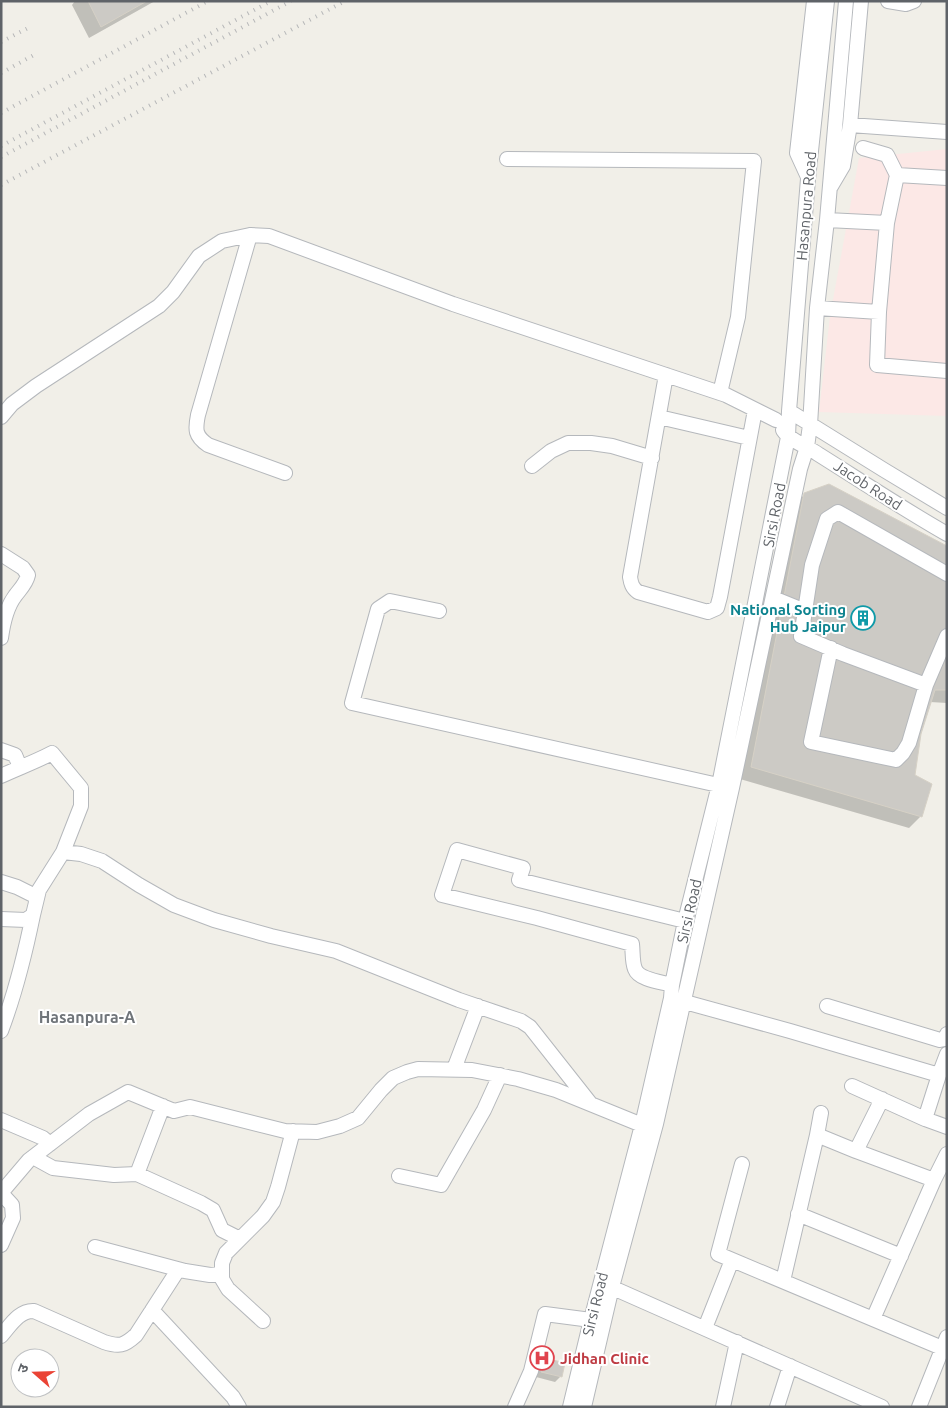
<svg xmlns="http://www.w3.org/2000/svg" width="948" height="1408" viewBox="0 0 948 1408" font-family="Ubuntu,'Noto Sans Devanagari',sans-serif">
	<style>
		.medical { fill: #fce8e6 }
		.shadow { fill: #0003 }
		.building { fill: #cccac5; stroke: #d6d1c6 }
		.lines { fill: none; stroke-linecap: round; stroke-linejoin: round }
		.minor-casing { stroke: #b5b8bc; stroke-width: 16 }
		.minor { stroke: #fff; stroke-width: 14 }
		.rail { stroke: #b6b7b8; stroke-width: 4; stroke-dasharray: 1 6; stroke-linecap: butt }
		.labels { text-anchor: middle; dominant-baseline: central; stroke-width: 4; stroke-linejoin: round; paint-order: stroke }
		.street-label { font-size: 15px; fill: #5f6368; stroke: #fff }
		.culture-label { font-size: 15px; font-weight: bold; fill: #0d838f; stroke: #fff; text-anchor: end }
		.health-label { font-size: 15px; font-weight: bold; fill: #be3a42; stroke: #fff; text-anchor: start }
		.neighbourhood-label { font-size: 16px; font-weight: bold; fill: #70757a; stroke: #fff }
	</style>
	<rect width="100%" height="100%" fill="#f1efe8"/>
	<path class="medical" d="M947 149V416L819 412 830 316 859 158Z"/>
	<path class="shadow" d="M75 1H155L89 38 72 5Z
		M805 494 947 548V703L930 702 920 734 914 776 921 816 909 828 740 779 793 506Z
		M545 1360 561 1376 555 1382 536 1377 539 1365Z"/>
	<path class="building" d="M88 1H147L101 27Z
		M829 484 947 546V690H935L921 734 915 775 932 784 922 817 751 767 804 493Z
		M545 1358 565 1363 562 1377 541 1372Z"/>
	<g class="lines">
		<g class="minor-casing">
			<path id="minor" d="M888 1 906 4 914 1
				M850 125 947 132
				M863 148 887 155 897 175
				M507 159 754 161 738 317 720 393
				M808 177 797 153 814 1
				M830 188 843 166 850 125 861 1
				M827 220 887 223 879 312 877 365 947 371
				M887 223 897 175 947 178
				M250 235 198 415C195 430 195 436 208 445L285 473
				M817 308 879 312
				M666 375 630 577C631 583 632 588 638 592L708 612 717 608 720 597 755 410
				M789 411 884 470 947 508
				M1 417 12 404 36 386 159 306 173 292 199 256 222 241 250 235 269 236 453 304 726 395 776 420
				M659 417 749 438
				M783 430C791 442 807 446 818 454 861 481 903 509 947 534
				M532 466 551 451 568 443H591L612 446 652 458
				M1 554 23 568 28 575C26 584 20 589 15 596 6 608 3 623 1 638
				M773 598 805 611 812 565 827 519 838 512 947 574
				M439 611 390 601 378 609 352 703 727 787
				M805 611 801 636 843 654 926 685 947 636
				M831 648 811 742 896 760 903 753 909 743 926 685
				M1 750 15 755 20 767
				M1 776C18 768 35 762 52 753L81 788V806L63 852 39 890 33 915 26 920 1 919
				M63 852 81 854 102 861 139 885 174 905 214 920 271 936 336 951 459 1000 521 1021 530 1027 590 1103
				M1 882 17 887 37 897
				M672 985C662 982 639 980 635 969 632 962 633 952 632 944L537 918 442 895 457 850 523 868 519 880 685 921
				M674 999 790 1031 939 1075 947 1054
				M827 1006 940 1040 945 1039 947 1034
				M1 1031C15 994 25 954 33 915
				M454 1069 478 1006
				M939 1075 925 1119 947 1127
				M852 1086 925 1119
				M1 1120 43 1138 50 1144
				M817 1135 821 1113
				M856 1151 882 1099
				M33 1157 53 1168 114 1175 137 1174 201 1203 213 1210 222 1230 240 1239
				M742 1164 718 1254 942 1348
				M137 1174 163 1106
				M399 1176 441 1185 484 1110 500 1075
				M1 1193 29 1160 89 1114 128 1092 174 1111 190 1107 285 1131 317 1132 340 1126 358 1118 381 1090 393 1078 407 1072 418 1069 472 1070 518 1079 556 1090 642 1125
				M1 1193 12 1205 13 1218 1 1245
				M798 1214 901 1256
				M95 1247 185 1271 210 1275 221 1274
				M783 1281 817 1135 856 1151 934 1180 947 1154
				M604 1284 882 1407
				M152 1310 233 1397 239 1407
				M873 1319 934 1180
				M263 1321 228 1289 222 1279V1263L226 1253 263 1216 273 1202 278 1187 293 1131
				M705 1328 732 1260
				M1 1336C10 1326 19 1310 34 1311L104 1342C119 1347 124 1346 136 1335L178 1270
				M515 1407 531 1371 545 1314 591 1320
				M570 1407 591 1320 642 1125 671 998 672 985 685 921 719 785 788 437 789 411 808 179 827 1
				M584 1407 612 1287 656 1124 732 788 800 469 807 447 810 425 817 308 827 220 846 1
				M723 1407 737 1342
				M777 1407 790 1366
				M919 1407 947 1337"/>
		</g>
		<use href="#minor" class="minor"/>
		<path class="rail" d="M1 42 28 28
			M1 73 34 55
			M1 113 208 1
			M1 146 271 1
			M1 157 291 1
			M1 185 345 1"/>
	</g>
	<defs>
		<g id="building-ring" transform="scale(1.25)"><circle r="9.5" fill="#fff" stroke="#0f9aa8" stroke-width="1.5"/><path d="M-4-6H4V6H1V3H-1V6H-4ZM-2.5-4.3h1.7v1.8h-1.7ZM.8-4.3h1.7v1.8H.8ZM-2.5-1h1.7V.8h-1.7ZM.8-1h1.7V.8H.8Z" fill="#0f9aa8"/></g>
		<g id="hospital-ring" transform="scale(1.25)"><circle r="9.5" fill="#fff" stroke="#e0444e" stroke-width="1.5"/><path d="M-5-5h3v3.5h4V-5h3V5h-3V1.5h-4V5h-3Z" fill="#e0444e"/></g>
	</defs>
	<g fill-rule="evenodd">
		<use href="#building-ring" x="863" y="618"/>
		<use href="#hospital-ring" x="542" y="1358"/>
	</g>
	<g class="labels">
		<g class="street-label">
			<text transform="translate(806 206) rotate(-85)">Hasanpura Road</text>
			<text transform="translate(868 485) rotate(33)">Jacob Road</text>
			<text transform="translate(774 515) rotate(-79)">Sirsi Road</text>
			<text transform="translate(689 911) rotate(-77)">Sirsi Road</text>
			<text transform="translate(595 1304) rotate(-76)">Sirsi Road</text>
		</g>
		<g class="culture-label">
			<text x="846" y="609">National Sorting<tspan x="846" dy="17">Hub Jaipur</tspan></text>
		</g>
		<g class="health-label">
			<text x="560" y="1358">Jidhan Clinic</text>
		</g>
		<g class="neighbourhood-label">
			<text x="87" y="1017">Hasanpura-A</text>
		</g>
	</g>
	<rect width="948" height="1408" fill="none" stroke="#5f6368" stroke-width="5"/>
	<g transform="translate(35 1373) rotate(290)"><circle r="24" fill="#ffffff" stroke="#bfc1c3"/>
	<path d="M0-4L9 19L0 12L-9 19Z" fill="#ea4335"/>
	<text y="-8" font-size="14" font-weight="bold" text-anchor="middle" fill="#5f6368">उ</text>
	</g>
</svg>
